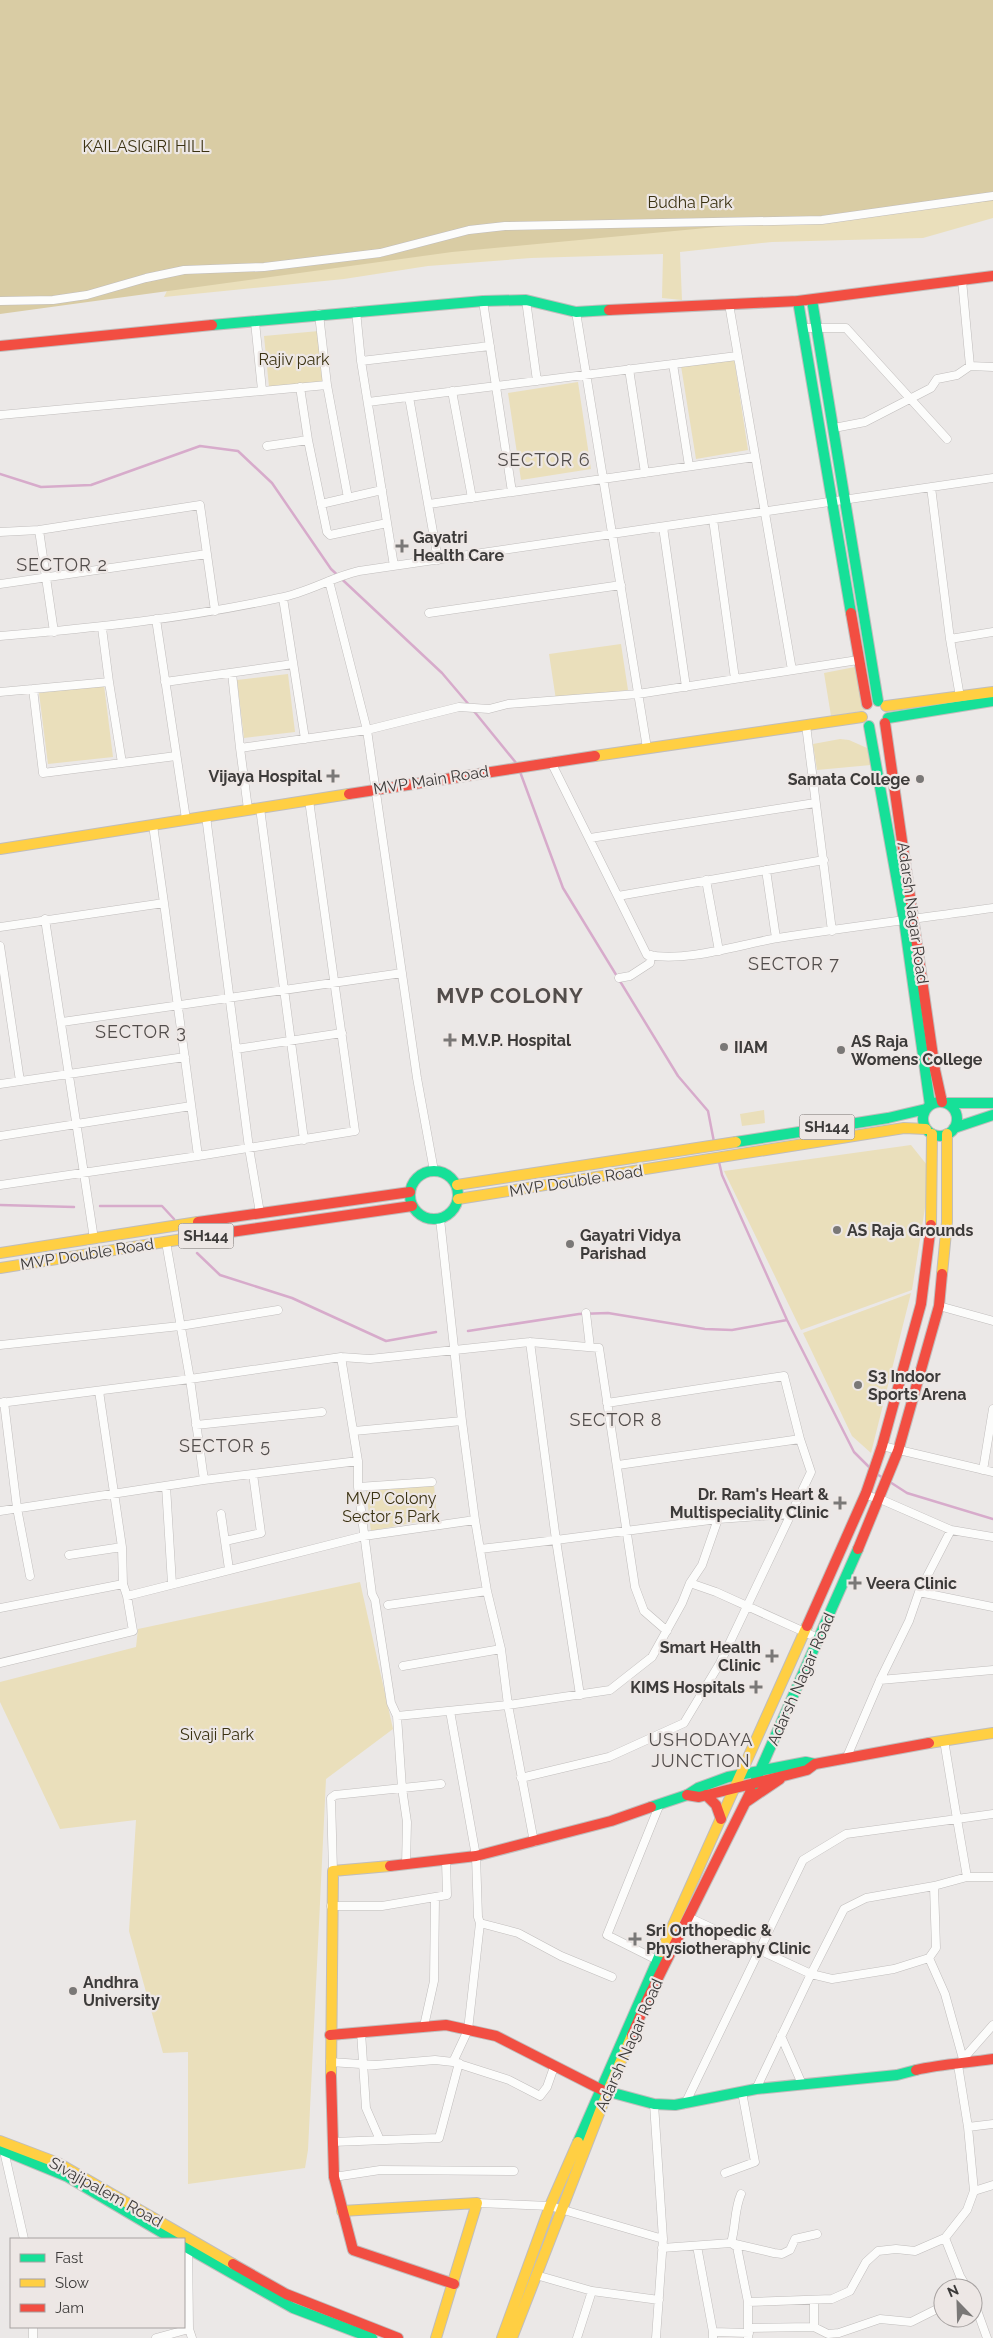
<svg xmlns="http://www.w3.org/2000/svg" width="993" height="2338" viewBox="0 0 993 2338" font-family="Raleway,sans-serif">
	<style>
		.green { fill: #eadfbb }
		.forest { fill: #d9cca4 }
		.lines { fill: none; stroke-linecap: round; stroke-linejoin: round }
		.stream { stroke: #d7abcb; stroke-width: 2.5 }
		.street-casing { stroke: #c0bdbc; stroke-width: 9 }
		.fast-casing { stroke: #c0bdbc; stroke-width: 12 }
		.slow-casing { stroke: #c0bdbc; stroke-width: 12 }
		.jam-casing { stroke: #c0bdbc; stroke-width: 12 }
		.street { stroke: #fcfcfb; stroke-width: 8 }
		.fast { stroke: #16e098; stroke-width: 10 }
		.slow { stroke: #ffcf43; stroke-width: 10 }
		.jam { stroke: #f24e42; stroke-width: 10 }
		.poi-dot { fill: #7a7877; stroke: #ede7e5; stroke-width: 2 }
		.labels { text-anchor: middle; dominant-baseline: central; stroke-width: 4.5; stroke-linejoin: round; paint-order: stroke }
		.shield { fill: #ede7e5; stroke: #726f6d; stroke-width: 1 }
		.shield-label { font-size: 15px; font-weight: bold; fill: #3d3b3a }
		.park-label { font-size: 16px; fill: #3b3212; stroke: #ede7e5 }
		.poi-label { font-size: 16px; font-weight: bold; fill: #3d3b3a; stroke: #ede7e5; text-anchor: start }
		.street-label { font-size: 16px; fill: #3d3b3a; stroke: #ede7e5 }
		.neighbourhood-label { font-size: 18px; letter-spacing: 1px; fill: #524d4b; stroke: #ede7e5 }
		.district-label { font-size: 21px; font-weight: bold; letter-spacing: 1px; fill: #524d4b; stroke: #ede7e5 }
	</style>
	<rect width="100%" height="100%" fill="#ebe8e7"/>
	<path class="green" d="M993 180V218L923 238 772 242 680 252 682 300 662 298 663 254 531 258 428 266 344 279 164 297 182 260Z
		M319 331 324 382 269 387 264 336Z
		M734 358 748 450 696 459 681 366Z
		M578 382 591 469 521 480 508 393Z
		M621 644 628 690 556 700 549 654Z
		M860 666 867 710 831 716 824 673Z
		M288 674 295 732 244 738 237 680Z
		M104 685 113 757 48 764 39 693Z
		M840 739 849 740 867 748 871 765 817 770 813 744Z
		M764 1110 765 1123 742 1126 740 1114Z
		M911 1145 931 1170 912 1290 801 1330 724 1171Z
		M911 1293 871 1453 852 1436 803 1333Z
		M434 1485 437 1518 371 1531 366 1490Z
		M360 1582 393 1729 326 1779 308 2150 305 2168 188 2184V2052L163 2053 129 1931 136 1820 60 1829 0 1702V1682L136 1647 138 1629Z"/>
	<path class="forest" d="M0 0H993V201L452 252 0 314Z"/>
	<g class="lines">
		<path class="stream" d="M0 474 41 487 91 485 200 446 238 451 272 483 331 569 442 673 470 706
			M473 710 517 764
			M519 769 563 888 678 1076 708 1111 714 1142
			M719 1162 722 1175 787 1320 854 1452 871 1469
			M0 1205 74 1207
			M100 1206H162L174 1219
			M197 1253 220 1275 292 1298 386 1341 436 1332
			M468 1331 579 1314 608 1313 705 1329 732 1330 787 1320
			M875 1473 885 1479
			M890 1482 907 1493 993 1519"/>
		<g class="street-casing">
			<path id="street" d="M962 280 970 366 993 367
				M526 300 537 381
				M0 301 53 300 87 295 146 278 184 270 264 267 380 253 469 230 505 226 822 220 993 196
				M483 301 512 492
				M729 304 792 670
				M356 311 361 361 394 566
				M576 312 647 748
				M319 314 327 385 348 498
				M255 322 262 390
				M802 328H846L947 439
				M361 361 490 346
				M673 364 689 466
				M629 369 645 473
				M300 387 308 440
				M452 391 472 498
				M409 397 438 560
				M368 402 737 356
				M0 415 327 385
				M834 428 865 422 931 388 937 379 957 375 970 366
				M267 446 308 440 327 532 330 535 387 523
				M931 487 950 639 960 697
				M321 504 382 490
				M429 504 755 457
				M713 519 735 679
				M663 527 686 687
				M0 532 39 530
				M329 581 367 730 459 707 489 709 508 704 638 694 858 660
				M0 584 207 554
				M283 598 305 739
				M429 613 621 585
				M156 619 186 819
				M102 628 109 682
				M54 632 39 530 200 505 215 611
				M0 636C94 628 187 618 279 598 307 593 332 577 359 571L993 478
				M950 639 993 632
				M232 673 240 748
				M165 682 293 664
				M33 689 43 773 122 763
				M0 692 109 682 122 763 176 756
				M806 725 832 931
				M551 762 647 955C690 962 737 945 778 938 850 927 921 918 993 908
				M260 808 304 1140
				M248 809 240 748 367 730 417 1078 434 1171
				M206 816 249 1148 260 1213
				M153 825 164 903
				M590 838 815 803
				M766 870 776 938
				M706 880 719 951
				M618 896 824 860
				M45 919 94 1239
				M0 927 164 903 198 1156 0 1185
				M0 946 20 1081
				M619 978 630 976 650 963 651 955
				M62 1022 402 973
				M236 1049 342 1033
				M0 1084 185 1057
				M0 1136 191 1106
				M198 1156 355 1131 309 800
				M440 1219 462 1421 475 1520 487 1591 501 1649 508 1705 534 1842
				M939 1306 993 1321
				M586 1313 590 1347
				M0 1345 180 1326 278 1310
				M341 1357 370 1359 530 1342 599 1348 635 1587 644 1611 667 1631
				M99 1391 122 1547 123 1584
				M4 1402 17 1508 30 1576
				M0 1403 190 1379 341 1357 358 1461 204 1480 190 1379 166 1242
				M607 1403 784 1376 800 1439
				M196 1425 322 1412
				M354 1431 462 1421
				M882 1446 993 1472
				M358 1461V1487L372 1594 375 1600 391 1703 397 1716 402 1788 407 1822 406 1865
				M983 1470 993 1409
				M166 1486 172 1584
				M358 1487 432 1482
				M865 1495 880 1499 951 1530 993 1537
				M0 1511 204 1480
				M221 1514 229 1569
				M225 1541 261 1533 253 1474
				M480 1549 556 1540 530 1342
				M69 1555 122 1547
				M690 1583 716 1592 820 1639
				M919 1592 993 1607
				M388 1605 487 1591
				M0 1608 123 1584 127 1596 364 1536 475 1520
				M0 1663 133 1631 127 1596
				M403 1666 501 1649
				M880 1680 993 1670
				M580 1695 556 1540 718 1519 791 1514 811 1472 800 1439 618 1465
				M450 1711 476 1856 478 1917 480 1923 518 1933 561 1956 612 1977
				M397 1716 508 1705 610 1690 652 1657 682 1603 690 1583 702 1565 718 1519
				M944 1740 957 1819 993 1814
				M846 1759 880 1680 909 1621 919 1592 951 1530
				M521 1778 609 1757 684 1723 720 1663 791 1514
				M333 1871 331 1798 335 1795 441 1784
				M934 1886 866 1898 844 1909 811 1974 832 1979 894 1969 929 1958 936 1948 934 1886 967 1877H993
				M331 1906H382L447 1895 446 1861
				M688 1917 811 1974 756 2089
				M657 1960 607 1935 659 1806
				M424 2026 434 1981 435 1897
				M361 2032 366 2108 380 2140
				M781 2036 802 2084
				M963 2059 993 2025
				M330 2062 376 2065 435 2060 453 2062 509 2080 540 2096 547 2087 554 2067
				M453 2062 468 2030 480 1923
				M654 2104 663 2239 656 2338
				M685 2104 803 1860 846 1834 957 1819 967 1877
				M968 2127 993 2124
				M332 2142 439 2138 459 2063
				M4 2151 24 2239
				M725 2173 755 2162 742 2092
				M334 2177 380 2170 514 2171
				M974 2191 993 2185
				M741 2194C734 2210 736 2226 731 2243L774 2253 782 2254 790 2250 795 2239 817 2234
				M477 2203 550 2206 663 2239
				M945 2238 960 2276 967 2288
				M188 2244 189 2329
				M697 2246 713 2332
				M662 2248 731 2243 737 2247 748 2302V2338
				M536 2275 592 2291 659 2300
				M973 2299 987 2338
				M814 2301V2327
				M748 2302 832 2299 850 2291 866 2262 878 2251 896 2249 915 2251 945 2238 967 2210 974 2191 968 2127 958 2065 963 2059 945 1994 929 1958
				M33 2327V2338
				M748 2328 814 2327 828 2334 839 2333 880 2319 911 2322 943 2306
				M156 2338 189 2329 192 2338
				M577 2338 592 2291
				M713 2338V2332L749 2333"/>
		</g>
		<g class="fast-casing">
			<path id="fast" d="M812 300 878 701
				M798 301 851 613
				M212 325 483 301 526 300 576 312 609 310
				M888 718 993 701
				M869 726 904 920 930 1105
				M923 1119a17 17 0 1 1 34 0a17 17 0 1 1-34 0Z
				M948 1103H993
				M954 1128 993 1115
				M736 1142 888 1118 926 1109
				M410 1195a24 24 0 1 1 48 0a24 24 0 1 1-48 0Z
				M751 1791 858 1549
				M651 1807 687 1795 698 1788 728 1777 806 1762 815 1764
				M602 2090 654 2104 675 2105 756 2089 897 2075 916 2070
				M578 2142 661 1952
				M0 2149 68 2177 173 2239
				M184 2246 293 2308 372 2338"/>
		</g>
		<g class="slow-casing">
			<path id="slow" d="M886 706 993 692
				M595 756 862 717
				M0 849 349 794
				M457 1185 736 1142
				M458 1199 904 1128 926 1129
				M931 1225 932 1134
				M0 1253 198 1222
				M0 1268 196 1237
				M942 1274 947 1222V1134
				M929 1743 993 1733
				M661 1952 807 1626
				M331 2076 333 1871 390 1866
				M0 2141 58 2163 233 2264
				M342 2211 477 2203 436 2338
				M502 2338 550 2206 578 2142
				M512 2338 607 2093 632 2035"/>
		</g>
		<g class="jam-casing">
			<path id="jam" d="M609 310 798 301 993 276
				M0 346 212 325
				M851 613 867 704
				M885 723 935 1070 942 1102
				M349 794 595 756
				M198 1222 410 1192
				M196 1237 412 1206
				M858 1549 898 1451 939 1306 942 1274
				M807 1626 866 1493 882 1446 921 1304 931 1225
				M687 1795 699 1797 807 1770 815 1764 929 1743
				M706 1795 716 1805 721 1819
				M746 1802 780 1779
				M390 1866 476 1856 611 1821 651 1807
				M330 2035 446 2025 496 2036 602 2090
				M632 2035 648 1998 751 1791
				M916 2070C941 2064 967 2063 993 2059
				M331 2076 334 2177 353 2250 454 2284
				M233 2264 286 2294 398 2338"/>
		</g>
		<use href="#street" class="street"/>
		<use href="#fast" class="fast"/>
		<use href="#slow" class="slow"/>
		<use href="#jam" class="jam"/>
	</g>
	<g class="poi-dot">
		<path d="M399.5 538.5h5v5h5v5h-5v5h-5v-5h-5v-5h5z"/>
		<path d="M330.5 768.5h5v5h5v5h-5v5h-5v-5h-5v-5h5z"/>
		<circle cx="920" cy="779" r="5"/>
		<path d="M447.5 1032.5h5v5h5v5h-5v5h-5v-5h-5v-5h5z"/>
		<circle cx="724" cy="1047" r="5"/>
		<circle cx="841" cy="1050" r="5"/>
		<circle cx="837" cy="1230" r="5"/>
		<circle cx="570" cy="1244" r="5"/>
		<circle cx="858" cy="1385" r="5"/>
		<path d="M837.5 1495.5h5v5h5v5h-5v5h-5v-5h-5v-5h5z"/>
		<path d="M852.5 1575.5h5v5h5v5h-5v5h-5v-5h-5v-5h5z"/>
		<path d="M769.5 1648.5h5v5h5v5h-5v5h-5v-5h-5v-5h5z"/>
		<path d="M753.5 1679.5h5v5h5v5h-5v5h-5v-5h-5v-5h5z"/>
		<path d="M632.5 1931.5h5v5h5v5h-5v5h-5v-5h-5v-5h5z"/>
		<circle cx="73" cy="1991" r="5"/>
	</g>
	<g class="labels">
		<g class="shield">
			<rect x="799.5" y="1114.5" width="55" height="25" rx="4"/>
			<rect x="178.5" y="1223.5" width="55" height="25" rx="4"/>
		</g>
		<g class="shield-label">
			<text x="827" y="1127">SH144</text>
			<text x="206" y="1236">SH144</text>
		</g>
		<g class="park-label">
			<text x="146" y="146">KAILASIGIRI HILL</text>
			<text x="690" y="202">Budha Park</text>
			<text x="294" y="359">Rajiv park</text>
			<text x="391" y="1498">MVP Colony<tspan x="391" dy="18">Sector 5 Park</tspan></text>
			<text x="217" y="1734">Sivaji Park</text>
		</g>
		<g class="poi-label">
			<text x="413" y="537">Gayatri<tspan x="413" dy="18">Health Care</tspan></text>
			<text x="322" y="776" text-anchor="end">Vijaya Hospital</text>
			<text x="910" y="779" text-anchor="end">Samata College</text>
			<text x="461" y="1040">M.V.P. Hospital</text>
			<text x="851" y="1041">AS Raja<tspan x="851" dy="18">Womens College</tspan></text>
			<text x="734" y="1047">IIAM</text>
			<text x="847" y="1230">AS Raja Grounds</text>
			<text x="580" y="1235">Gayatri Vidya<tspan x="580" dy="18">Parishad</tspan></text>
			<text x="868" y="1376">S3 Indoor<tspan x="868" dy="18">Sports Arena</tspan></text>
			<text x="829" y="1494" text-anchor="end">Dr. Ram's Heart &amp;<tspan x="829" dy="18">Multispeciality Clinic</tspan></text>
			<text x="866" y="1583">Veera Clinic</text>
			<text x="761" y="1647" text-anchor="end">Smart Health<tspan x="761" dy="18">Clinic</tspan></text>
			<text x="745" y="1687" text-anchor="end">KIMS Hospitals</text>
			<text x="646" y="1930">Sri Orthopedic &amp;<tspan x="646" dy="18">Physiotheraphy Clinic</tspan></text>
			<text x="83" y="1982">Andhra<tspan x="83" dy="18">University</tspan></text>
		</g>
		<g class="street-label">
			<text transform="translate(431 780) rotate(-9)">MVP Main Road</text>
			<text transform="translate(913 913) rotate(82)">Adarsh Nagar Road</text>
			<text transform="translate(576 1181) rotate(-9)">MVP Double Road</text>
			<text transform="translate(87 1254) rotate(-9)">MVP Double Road</text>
			<text transform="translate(801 1679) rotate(-66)">Adarsh Nagar Road</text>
			<text transform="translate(629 2045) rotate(-66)">Adarsh Nagar Road</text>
			<text transform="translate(106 2192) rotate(29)">Sivajipalem Road</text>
		</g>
		<g class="neighbourhood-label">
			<text x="544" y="459">SECTOR 6</text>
			<text x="62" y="564">SECTOR 2</text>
			<text x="794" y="963">SECTOR 7</text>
			<text x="141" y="1031">SECTOR 3</text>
			<text x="616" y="1419">SECTOR 8</text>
			<text x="225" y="1445">SECTOR 5</text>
			<text x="701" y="1739">USHODAYA<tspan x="701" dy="21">JUNCTION</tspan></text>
		</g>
		<g class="district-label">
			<text x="510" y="995">MVP COLONY</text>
		</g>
	</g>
	<rect x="10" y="2238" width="175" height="90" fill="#ede7e5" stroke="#a7a2a1"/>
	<rect x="20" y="2254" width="25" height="8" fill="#16e098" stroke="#a7a2a1"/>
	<text x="55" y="2263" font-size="15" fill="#3d3b3a">Fast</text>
	<rect x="20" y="2279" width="25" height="8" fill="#ffcf43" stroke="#a7a2a1"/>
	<text x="55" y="2288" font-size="15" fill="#3d3b3a">Slow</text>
	<rect x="20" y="2304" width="25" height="8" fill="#f24e42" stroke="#a7a2a1"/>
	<text x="55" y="2313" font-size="15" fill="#3d3b3a">Jam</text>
	<g transform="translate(958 2303) rotate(337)"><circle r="24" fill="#ede7e5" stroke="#a7a2a1"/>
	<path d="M0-4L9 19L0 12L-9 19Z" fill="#7a7877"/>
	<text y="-8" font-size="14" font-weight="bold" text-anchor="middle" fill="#3d3b3a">N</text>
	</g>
</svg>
